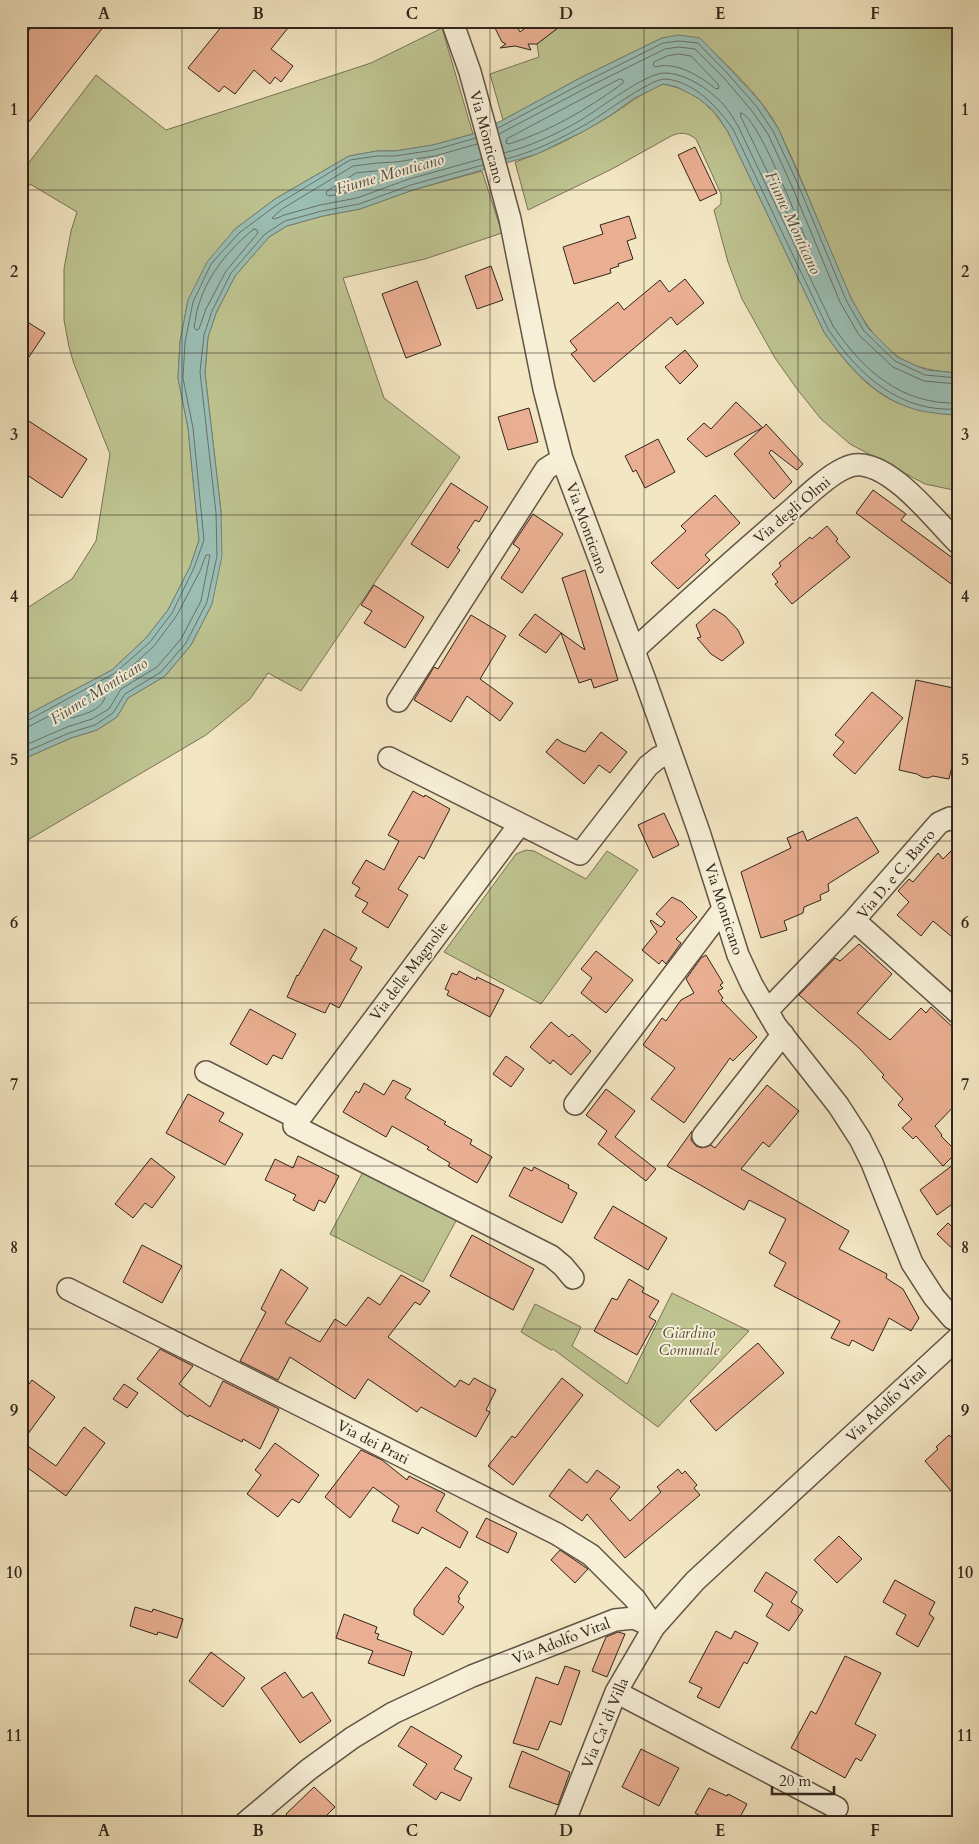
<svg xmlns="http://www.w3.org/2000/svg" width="979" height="1844" viewBox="0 0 979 1844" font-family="Cardo,serif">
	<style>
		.green { fill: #bec491; stroke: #787457 }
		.water { fill: #9bbfb6; stroke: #718179 }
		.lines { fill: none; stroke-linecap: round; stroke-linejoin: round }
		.shore { stroke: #66726a; stroke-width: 1 }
		.building { fill: #eaaf92; stroke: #31251d }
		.minor-casing { stroke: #625546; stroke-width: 24 }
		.minor { stroke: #f7efd7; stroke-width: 21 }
		.grid { fill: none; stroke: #31251d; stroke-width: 1; stroke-opacity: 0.55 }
		.labels { text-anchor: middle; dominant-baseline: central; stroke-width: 4; stroke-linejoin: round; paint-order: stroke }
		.street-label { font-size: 15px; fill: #31251d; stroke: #f7efd7 }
		.park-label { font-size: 15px; font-style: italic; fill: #544d3a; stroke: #f7efd7 }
		.water-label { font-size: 16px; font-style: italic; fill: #51534b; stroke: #f7efd7 }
		.neatline { fill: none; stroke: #31251d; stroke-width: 2 }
		.grid-label { font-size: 16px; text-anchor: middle; font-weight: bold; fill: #31251d }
	</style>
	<rect width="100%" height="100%" fill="#f3e6c2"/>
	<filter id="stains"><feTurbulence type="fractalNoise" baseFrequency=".004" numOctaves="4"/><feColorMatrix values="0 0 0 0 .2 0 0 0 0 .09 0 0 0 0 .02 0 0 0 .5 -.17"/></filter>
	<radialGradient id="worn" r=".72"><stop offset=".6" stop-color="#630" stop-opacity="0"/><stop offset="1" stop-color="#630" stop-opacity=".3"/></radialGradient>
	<path class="green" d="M567 21H958V373C936 371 915 369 897 356 860 329 845 285 828 245 812 206 797 167 779 130 761 95 727 66 700 39L662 38 580 78 503 120 490 74 539 57 537 44Z
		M442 28 473 134 433 145 395 151H377L349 156 275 199 235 229 188 300 180 342 178 378 188 428 199 540 190 567 168 610 146 638 112 670 21 718V612L72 579 96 541 110 454 74 364 69 347 64 320V269L71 231 77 212 30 184 23 194 21 193V173L96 75 166 130 371 63Z
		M663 84C695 90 711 106 728 132L824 332C843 360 869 393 903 405 918 411 937 412 952 415L958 414V491L925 484 850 444 821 419 797 389 775 358 742 299 728 262 714 210 721 204V194L696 139C688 133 683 132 673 135L612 169 528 210 515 162C548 151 580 134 610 116 628 104 643 92 663 84Z
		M482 171 502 233 425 259 343 278 384 398 460 457 301 691 268 673 250 699 206 735 21 844V760L71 738 97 730 117 717 128 698 165 676 191 645 212 604 221 512 205 373 208 337 216 313 235 276 269 237 287 226 323 216 360 209 413 190Z
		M526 850 534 851 586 879 607 851 638 870 541 1004 444 952 516 854Z
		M363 1172 457 1219 423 1282 330 1234Z
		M672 1293 749 1331 658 1427 553 1349 551 1350 521 1332 535 1304 581 1327 572 1346 627 1384Z"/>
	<path class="water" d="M679 35 700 38 732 71 762 104 778 128 801 180 851 298 868 328 897 357 926 370 958 373V414C950 415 942 414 935 413 885 409 850 370 824 332L728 132 715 112 698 98 677 87 663 84 633 99 611 115 584 131 537 154 413 190 360 209 323 216 287 226 269 237 235 276 216 313 208 337 205 373 221 512 222 556 212 604 191 645 165 676 128 698 117 717 97 730 71 738 21 760V718L112 670 146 638 168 610 190 567 199 540 188 428 178 378 180 342 188 300 207 262 235 229 275 199 349 156 377 151H395L433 145 473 134 503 120 580 78 662 38Z"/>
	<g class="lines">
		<path class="shore" d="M679 54 691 56 718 84 719 88 716 89C700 76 676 61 655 67L653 65 654 62 667 56Z
			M620 79 623 80V83C588 109 550 131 509 144L506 143 507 139Z
			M741 113C758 116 798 222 807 242L806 245 802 244 741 117Z
			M498 128 583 83 663 43 679 41 698 43 728 74 757 107 773 131 797 182 846 300 864 331 895 361 925 375 958 378
			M499 134 586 88 665 49 679 47 695 49 724 78 752 111 768 134 791 184 840 302 859 335 893 367 924 381 958 384
			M477 144 435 156 396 162 377 163 353 166 282 209 272 218 275 219 284 215 320 205 357 198 409 179 481 159
			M504 153C531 146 557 134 581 120 599 109 646 73 664 73 685 73 709 89 723 104 729 111 734 119 738 126L833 326C863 370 901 405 958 403
			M506 159C533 152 558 140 583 126 600 117 649 79 665 79 694 81 717 107 733 129L828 329C858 374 899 413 958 409
			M401 169 403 171 402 174 355 191 329 196 326 194 327 191 356 173Z
			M254 229 257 230 258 233 226 271 206 309 199 329 196 330 194 327C196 320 196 311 199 304 208 274 230 248 254 229Z
			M102 696 105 698C100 711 84 714 72 718L69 717 70 713Z
			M21 722H25L115 673 150 642 172 613 194 568 204 540 193 428 183 378 185 342 193 302 211 264 239 233 278 204 350 160 377 156H395L434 150 476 138
			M21 728 28 727 117 680 154 646 177 615 200 571 206 555H210L201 601 181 639 157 667 121 689 109 709 92 719 67 727 21 747
			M21 754 69 733 95 725 113 713 125 694 161 672 186 643 207 602 217 556 216 513 200 372 204 335 212 311 231 273 265 234 285 221 322 211 359 204 411 185 483 165"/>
	</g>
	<path class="building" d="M36 21H108L21 132V41Z
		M226 21H280L288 28 271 49 293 66 281 82 275 77 270 84 254 70 235 94 224 86 219 92 188 68Z
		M511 21H514L520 32 535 21H567L537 44H528L531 50 515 46 500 48 506 44 502 42 495 28Z
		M695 147 717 193 700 201 678 155Z
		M629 216 636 238 627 241 633 259 618 264 619 266 610 269 611 273 574 284 563 247 603 234 600 225Z
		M491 266 503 300 477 309 465 276Z
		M685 279 704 303 677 325 671 317 594 382 571 354 577 350 570 341 618 302 624 310 660 280 669 292Z
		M417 281 441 345 406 358 382 294Z
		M21 318 45 333 21 369Z
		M685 350 698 366 680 384 665 367Z
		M736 402 763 428 766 424 803 464 797 470 771 450 769 453 792 482 774 499 734 454 762 428 706 457 687 439 704 423 711 429Z
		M529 408 538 442 508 450 498 417Z
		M21 416 87 459 62 498 21 471Z
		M658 439 675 472 645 488 636 470 633 472 625 456Z
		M451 483 488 507 479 522 475 520 457 548 460 550 448 568 411 544Z
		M873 490 906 514 901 520 958 562V589L856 513Z
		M715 495 740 523 705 555 710 560 678 589 651 563 686 531 681 526Z
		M533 514 563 534 522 593 501 578 520 549 513 544Z
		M827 526 838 539 836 541 850 557 792 604 775 584 778 582 772 574 781 566 779 563 810 537 812 539Z
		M585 570 618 680 594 688 591 679 579 683 561 633 546 653 519 635 535 614 585 650 562 578Z
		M374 585 424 617 405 648 364 623 372 611 361 605Z
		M714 609 725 616 738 630 744 643 722 661 711 654 697 638 701 637 696 625Z
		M471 615 506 636 480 679 513 703 500 721 467 696 451 722 414 700 434 667 438 669Z
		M916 680 958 689V741L949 779 933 776 928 778 922 777 917 774 899 770Z
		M872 692 903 718 855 774 833 755 844 742 835 735Z
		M601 732 627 752 610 773 599 765 584 784 546 752 557 739 563 743 585 752Z
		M413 791 424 797 425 795 450 809 424 859 419 856 398 889 408 895 388 928 362 912 368 903 355 896 360 888 352 883 366 860 384 870 399 841 388 835Z
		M664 813 679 845 653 858 638 825Z
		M857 817 879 852 828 884 829 891 820 895 821 900 804 907 803 913 784 921 787 930 761 938 741 872 791 848 787 838 803 831 807 841Z
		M958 844V942L933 921 921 936 897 915 909 902 898 891 909 879 913 882 938 853 943 859Z
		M672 897 682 902 697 917 676 939 681 943 666 964 662 960 659 964 642 950 657 932 650 921 651 920 661 927 665 922 656 914Z
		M324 929 357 948 350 960 362 967 339 1008 330 1003 325 1013 287 997 297 975 298 976Z
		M859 944 892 974 857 1013 890 1040 921 1008 926 1013 931 1007 958 1032V1102L935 1126 942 1135 941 1136 957 1152 943 1166 916 1136 913 1139 902 1128 912 1119 898 1105 903 1099 882 1077 884 1075 859 1048 799 995 835 958 840 961Z
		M596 951 633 980 606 1013 581 993 592 978 581 969Z
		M706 955 723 983 720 985 723 988 718 991 723 998 721 1000 757 1037 733 1061 730 1058 684 1123 651 1099 675 1068 643 1045 662 1018 666 1021 681 1000 694 993 686 979 701 958Z
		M459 971 476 980 477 977 504 990 490 1017 447 995 449 991 445 989 452 973 457 975Z
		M250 1009 296 1034 282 1059 273 1055 267 1065 230 1044Z
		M551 1022 569 1037 572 1034 591 1051 571 1075 553 1060 550 1064 530 1047Z
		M506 1056 524 1069 511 1087 493 1074Z
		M393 1080 411 1089 405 1098 446 1122 444 1124 472 1140 470 1144 492 1157 477 1183 448 1166 450 1163 427 1149 429 1147 392 1126 386 1137 343 1112 356 1091 359 1093 364 1083 384 1095Z
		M767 1085 799 1111 769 1147 763 1142 741 1169 849 1231 839 1249 887 1274 886 1278 903 1289 919 1318 911 1331 889 1318 873 1351 852 1340 849 1346 831 1338 840 1321 774 1286 786 1263 769 1253 786 1219 749 1200 744 1210 667 1166 692 1131 691 1140 696 1146 702 1148 711 1145 715 1148Z
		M606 1089 635 1111 615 1137 656 1169 646 1181 598 1144 607 1131 586 1115Z
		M188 1094 224 1113 219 1121 243 1134 225 1165 166 1133Z
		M298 1156 339 1176 325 1203 319 1200 314 1211 293 1200 296 1195 265 1180 275 1159 293 1168Z
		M151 1158 175 1177 152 1208 145 1203 133 1218 115 1204Z
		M958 1161V1200L937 1215 920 1190Z
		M524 1167 532 1171 534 1167 569 1185 568 1188 577 1193 562 1223 509 1196Z
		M613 1206 667 1238 648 1270 594 1238Z
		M948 1223 958 1232V1254L937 1234Z
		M472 1235 534 1269 513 1310 450 1276Z
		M142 1245 182 1266 162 1303 123 1282Z
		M281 1269 308 1288 285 1323 320 1342 335 1319 346 1326 368 1297 380 1305 401 1275 430 1291 420 1305 415 1302 388 1337 455 1387 460 1380 469 1385 474 1378 496 1390 486 1410 490 1412 476 1437 421 1407 417 1412 368 1379 355 1399 290 1357 278 1380 240 1361 266 1312 261 1309Z
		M629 1279 644 1288 642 1292 659 1301 649 1317 656 1321 637 1355 594 1331 612 1298 617 1300Z
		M758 1343 784 1373 716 1431 690 1401Z
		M160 1349 193 1366 179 1384 210 1407 223 1381 279 1409 260 1449 243 1439 242 1442 189 1415 188 1417 137 1379Z
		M562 1378 583 1395 513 1485 488 1466 512 1436 515 1438Z
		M32 1380 55 1397 22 1442 56 1466 84 1427 105 1443 66 1496 21 1463V1395Z
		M124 1384 138 1393 127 1408 113 1399Z
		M949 1435 958 1444V1499L925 1461 938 1449 936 1447Z
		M275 1443 319 1475 299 1503 292 1499 278 1517 247 1494 261 1475 255 1470Z
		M361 1450 382 1460 407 1480 409 1476 445 1494 436 1511 468 1532 460 1548 422 1527 418 1534 392 1521 399 1506 373 1487 350 1518 325 1497Z
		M569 1469 587 1483 597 1470 620 1487 610 1499 630 1521 661 1492 657 1487 678 1469 682 1474 685 1471 697 1485 694 1488 700 1495 625 1558 587 1514 582 1521 549 1496Z
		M486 1518 517 1533 508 1553 476 1537Z
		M839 1536 862 1559 837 1583 814 1560Z
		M560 1550 588 1569 575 1583 551 1560Z
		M446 1567 468 1582 458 1597 460 1598 458 1602 464 1607 443 1635 414 1615V1609Z
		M766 1572 797 1592 791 1602 803 1610 789 1631 766 1616 773 1604 754 1591Z
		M895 1580 935 1602 929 1614 934 1618 918 1647 896 1634 906 1615 883 1602Z
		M135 1607 152 1612 153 1609 183 1619 177 1638 158 1632 157 1635 130 1626Z
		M344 1614 377 1627 375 1633 379 1634 377 1639 412 1652 404 1676 368 1663 373 1651 336 1638Z
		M716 1631 731 1639 735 1631 758 1643 747 1664 744 1662 719 1708 697 1697 702 1688 689 1682Z
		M618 1632 625 1634 607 1677 592 1671 606 1637Z
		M211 1652 245 1678 223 1707 189 1681Z
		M845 1656 881 1673 855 1724 876 1735 861 1761 856 1758 845 1778 791 1748 811 1711 816 1714Z
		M565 1666 580 1671 561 1725 550 1721 538 1750 513 1743 536 1677 558 1685Z
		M285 1672 303 1698 312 1692 331 1721 300 1743 261 1688Z
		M411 1726 462 1756 454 1769 472 1778 460 1801 441 1792 436 1800 413 1785 427 1764 398 1746Z
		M641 1749 679 1768 659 1806 622 1787Z
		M522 1751 570 1772 558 1805 509 1787Z
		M314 1787 335 1807 319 1823H294L286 1814Z
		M709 1788 727 1796 728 1794 747 1804 737 1823H713L695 1813Z"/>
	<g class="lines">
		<g class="minor-casing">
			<path id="minor" d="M452 21 470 72 510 219 544 389 562 459 645 680 699 832 738 955 752 985 776 1026 838 1105 860 1139 872 1163 912 1263 934 1297 952 1318 958 1322
				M634 650C683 605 733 560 784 516 801 502 824 478 843 469 849 466 856 464 862 465 896 469 934 519 958 543
				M398 701 546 469 562 459
				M389 758 580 854 648 766 658 758 670 752
				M958 822 950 818 939 823 854 920 958 1013
				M520 824 294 1126 551 1256 563 1266 573 1278
				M767 1011 854 920
				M206 1072 299 1119
				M575 1104 723 909
				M703 1136 783 1034
				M68 1289 557 1534 591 1555 635 1599 654 1627
				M616 1692 837 1808
				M245 1823 308 1770 352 1738 393 1713 472 1676 615 1620 634 1618 654 1627
				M564 1823 616 1692 654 1627 695 1581 958 1338"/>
		</g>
		<use href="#minor" class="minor"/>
	</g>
	<path class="grid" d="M182 21V1823M336 21V1823M490 21V1823M644 21V1823M798 21V1823M21 190H958M21 353H958M21 515H958M21 678H958M21 841H958M21 1003H958M21 1166H958M21 1329H958M21 1491H958M21 1654H958"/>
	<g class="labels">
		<g class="street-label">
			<text transform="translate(487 137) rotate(75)">Via Monticano</text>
			<text transform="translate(792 510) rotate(-40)">Via degli Olmi</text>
			<text transform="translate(587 528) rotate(70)">Via Monticano</text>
			<text transform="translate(896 874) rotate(-50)">Via D. e C. Barro</text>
			<text transform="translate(724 909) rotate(72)">Via Monticano</text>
			<text transform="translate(409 971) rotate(-53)">Via delle Magnolie</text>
			<text transform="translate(886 1404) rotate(-43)">Via Adolfo Vital</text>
			<text transform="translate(373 1442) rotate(27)">Via dei Prati</text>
			<text transform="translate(561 1641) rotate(-21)">Via Adolfo Vital</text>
			<text transform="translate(605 1723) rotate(-67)">Via Ca' di Villa</text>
		</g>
		<g class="park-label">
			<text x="689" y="1333">Giardino<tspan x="689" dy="17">Comunale</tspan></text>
		</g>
		<g class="water-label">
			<text transform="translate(390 174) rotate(-16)">Fiume Monticano</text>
			<text transform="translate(793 223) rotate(65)">Fiume Monticano</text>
			<text transform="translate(99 691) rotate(-32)">Fiume Monticano</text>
		</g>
	</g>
	<rect width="979" height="1844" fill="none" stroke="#f3e6c2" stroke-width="55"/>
	<path d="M772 1786v8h62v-8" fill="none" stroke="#31251d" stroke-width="2.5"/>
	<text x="779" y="1786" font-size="15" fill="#31251d" stroke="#f7efd7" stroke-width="4" paint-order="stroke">20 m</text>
	<rect x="28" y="28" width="924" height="1788" class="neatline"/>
	<g class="grid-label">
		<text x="104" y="19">A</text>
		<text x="258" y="19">B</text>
		<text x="412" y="19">C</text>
		<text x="566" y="19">D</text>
		<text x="720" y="19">E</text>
		<text x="875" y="19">F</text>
		<text x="14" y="115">1</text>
		<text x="965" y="115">1</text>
		<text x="14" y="277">2</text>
		<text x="965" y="277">2</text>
		<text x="14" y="440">3</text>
		<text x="965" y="440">3</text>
		<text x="14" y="602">4</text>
		<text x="965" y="602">4</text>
		<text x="14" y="765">5</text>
		<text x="965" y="765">5</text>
		<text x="14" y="928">6</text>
		<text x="965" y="928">6</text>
		<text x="14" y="1090">7</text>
		<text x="965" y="1090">7</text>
		<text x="14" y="1253">8</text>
		<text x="965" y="1253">8</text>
		<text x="14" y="1416">9</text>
		<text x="965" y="1416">9</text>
		<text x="14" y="1578">10</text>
		<text x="965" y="1578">10</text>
		<text x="14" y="1741">11</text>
		<text x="965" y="1741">11</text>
		<text x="104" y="1836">A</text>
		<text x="258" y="1836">B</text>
		<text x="412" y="1836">C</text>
		<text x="566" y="1836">D</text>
		<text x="720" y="1836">E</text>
		<text x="875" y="1836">F</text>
	</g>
	<rect width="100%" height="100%" filter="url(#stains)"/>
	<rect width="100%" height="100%" fill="url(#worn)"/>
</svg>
